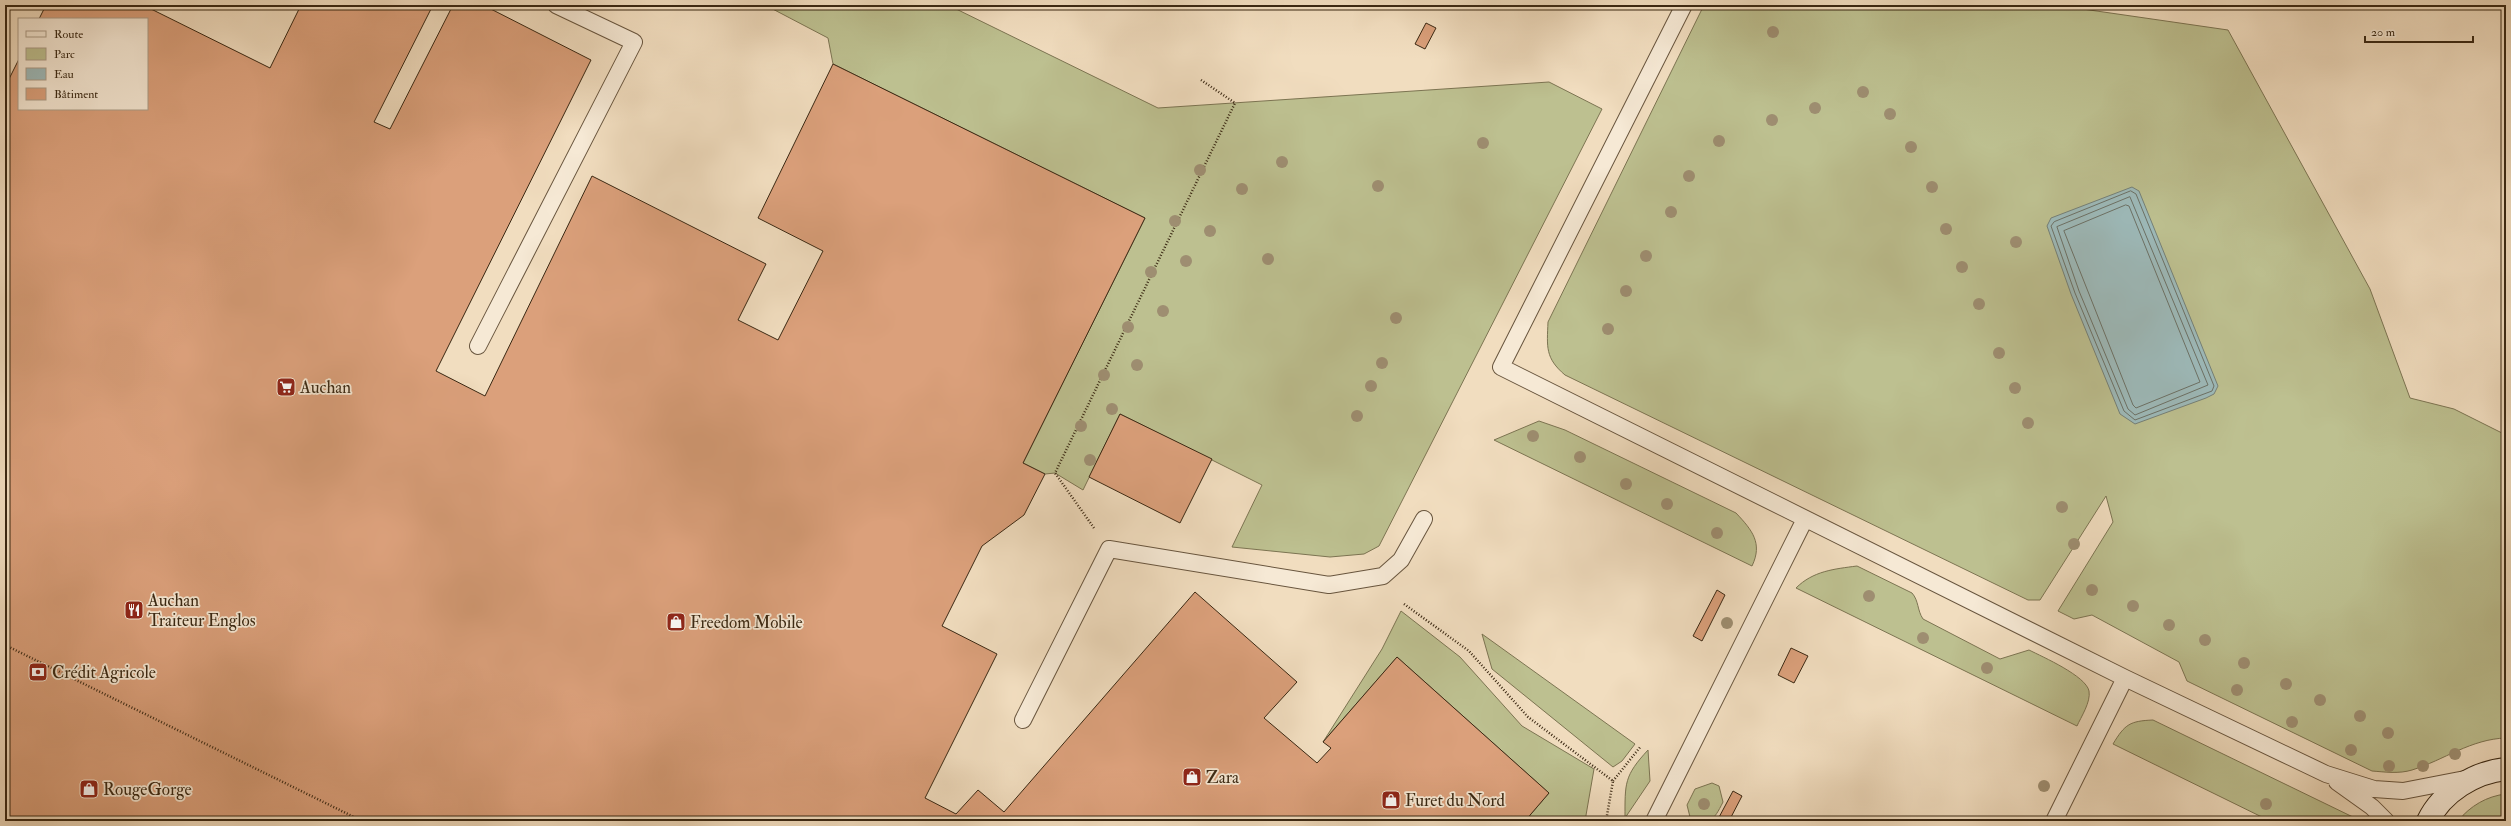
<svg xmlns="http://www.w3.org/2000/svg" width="2511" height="826" viewBox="0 0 2511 826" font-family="'IM FELL Double Pica',serif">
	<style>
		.green { fill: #bdc090; stroke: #7c7452 }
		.water { fill: #9dbaba; stroke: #758077 }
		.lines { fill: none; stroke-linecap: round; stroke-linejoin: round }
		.shore { stroke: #6c7166; stroke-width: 1 }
		.building { fill: #dba07b; stroke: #3a2813 }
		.lane-casing { stroke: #68553e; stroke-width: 18 }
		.secondary-casing { stroke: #3a2813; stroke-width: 24 }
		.path { stroke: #3a2813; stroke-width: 2.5; stroke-dasharray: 1 2; stroke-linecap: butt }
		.lane { stroke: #f6e9d5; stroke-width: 16 }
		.secondary { stroke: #f6e9d5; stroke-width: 22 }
		.tree { fill: #9e8e71 }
		.labels { text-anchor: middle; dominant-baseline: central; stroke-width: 3.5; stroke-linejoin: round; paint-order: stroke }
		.poi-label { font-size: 17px; fill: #3a2813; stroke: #f6e9d5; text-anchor: start }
	</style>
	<rect width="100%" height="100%" fill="#f1ddbf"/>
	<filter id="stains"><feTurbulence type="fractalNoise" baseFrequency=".005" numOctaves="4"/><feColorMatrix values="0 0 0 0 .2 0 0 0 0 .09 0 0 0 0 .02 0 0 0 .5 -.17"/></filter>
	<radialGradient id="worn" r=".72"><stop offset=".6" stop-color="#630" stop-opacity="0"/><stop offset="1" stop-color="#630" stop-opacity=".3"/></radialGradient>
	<path class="green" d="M765 5H948L1158 108 1549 82 1602 109 1379 546 1364 554 1330 557 1232 547 1262 485 1120 414 1083 490 1055 473 1045 474 1023 463 1145 218 833 64 828 38Z
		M1704 5H2055L2228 30 2370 289 2410 398 2454 409 2506 435V738C2471 739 2444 760 2412 770 2399 774 2385 772 2372 771L2187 681 2179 662 2092 615 2074 619 2058 611 2113 522 2106 496 2040 600H2028L1565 375C1545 358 1547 347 1548 322Z
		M1539 421 1565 430 1736 513C1752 530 1763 543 1752 566L1494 440Z
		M1857 566 1912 593C1919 601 1917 610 1923 619L2000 659 2029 650C2043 657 2086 676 2089 691 2091 702 2081 717 2077 726L1796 588C1813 571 1834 569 1857 566Z
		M1401 611 1460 657 1522 726 1594 769 1585 821H1525L1549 793 1397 657 1323 742 1382 649Z
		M1482 634 1635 744 1622 761 1613 767 1492 669Z
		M2153 720 2357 819 2359 821H2270L2113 744C2125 724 2130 721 2153 720Z
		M1648 750 1650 781 1625 818C1625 783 1624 776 1648 750Z
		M1712 783 1719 786 1723 802C1713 822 1712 821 1691 821L1687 805 1695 789Z
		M2506 794V821H2458C2470 806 2487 796 2506 794Z"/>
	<path class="water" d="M2132 187 2139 191 2218 386 2214 394 2206 398 2135 424 2120 414 2071 294 2047 226 2051 218Z"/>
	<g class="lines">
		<path class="shore" d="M2131 191 2136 194 2214 386 2212 391 2204 394 2135 420 2124 411 2075 293 2051 226 2054 222Z
			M2130 197 2208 385 2135 415 2128 409 2079 291 2057 227Z
			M2126 205 2129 206 2200 382 2136 408 2133 405 2064 231Z"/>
	</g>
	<path class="building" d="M46 5H143L270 68 301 5H433L374 122 390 129 453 5H483L591 60 436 371 485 396 592 176 766 264 738 320 778 340 823 251 758 218 833 64 1145 218 1023 463 1045 474 1024 515 982 546 942 626 997 654 925 798 956 814 978 790 1004 812 1195 592 1297 682 1264 718 1317 763 1331 748 1323 742 1397 657 1549 793 1525 821H5V87L19 59V109H147V19H39Z
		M1426 23 1436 28 1425 49 1415 44Z
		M1120 414 1212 459 1180 523 1089 477Z
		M1717 590 1725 595 1702 641 1693 636Z
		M1791 648 1808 656 1794 683 1778 675Z
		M1733 791 1742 796 1729 821H1717Z"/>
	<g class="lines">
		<g class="lane-casing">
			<path id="lane" d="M1684 5 1501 367 2125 678 2326 774 2374 789 2403 791 2465 779
				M478 346 634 42 556 5
				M1023 720 1109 549 1329 585 1383 576 1401 560 1424 519
				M2337 782 2372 807 2386 821
				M1654 821 1805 519
				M2054 821 2125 678"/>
		</g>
		<g class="secondary-casing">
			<path id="secondary" d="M2428 821C2442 792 2475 772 2506 769"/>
		</g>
		<path class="path" d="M1094 528 1055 473 1235 103 1201 80
			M1404 604 1469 651 1528 717 1613 781 1606 821
			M5 645 362 821
			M1613 781 1641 746"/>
		<use href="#lane" class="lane"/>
		<use href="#secondary" class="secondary"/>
	</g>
	<g class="tree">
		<circle cx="1773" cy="32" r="6"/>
		<circle cx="1863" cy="92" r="6"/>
		<circle cx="1815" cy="108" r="6"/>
		<circle cx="1890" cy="114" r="6"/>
		<circle cx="1772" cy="120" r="6"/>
		<circle cx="1719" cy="141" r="6"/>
		<circle cx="1483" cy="143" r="6"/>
		<circle cx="1911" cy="147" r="6"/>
		<circle cx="1282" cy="162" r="6"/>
		<circle cx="1200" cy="170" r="6"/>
		<circle cx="1689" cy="176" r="6"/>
		<circle cx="1378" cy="186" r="6"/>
		<circle cx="1932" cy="187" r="6"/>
		<circle cx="1242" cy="189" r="6"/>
		<circle cx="1671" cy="212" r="6"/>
		<circle cx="1175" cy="221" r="6"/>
		<circle cx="1946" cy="229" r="6"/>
		<circle cx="1210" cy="231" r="6"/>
		<circle cx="2016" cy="242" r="6"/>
		<circle cx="1646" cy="256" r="6"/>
		<circle cx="1268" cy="259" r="6"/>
		<circle cx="1186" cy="261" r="6"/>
		<circle cx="1962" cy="267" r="6"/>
		<circle cx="1151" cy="272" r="6"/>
		<circle cx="1626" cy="291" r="6"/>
		<circle cx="1979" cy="304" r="6"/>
		<circle cx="1163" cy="311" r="6"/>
		<circle cx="1396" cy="318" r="6"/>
		<circle cx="1128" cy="327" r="6"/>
		<circle cx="1608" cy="329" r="6"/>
		<circle cx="1999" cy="353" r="6"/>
		<circle cx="1382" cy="363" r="6"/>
		<circle cx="1137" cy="365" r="6"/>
		<circle cx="1104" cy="375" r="6"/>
		<circle cx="1371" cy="386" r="6"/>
		<circle cx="2015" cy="388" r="6"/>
		<circle cx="1112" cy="409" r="6"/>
		<circle cx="1357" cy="416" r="6"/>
		<circle cx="2028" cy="423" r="6"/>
		<circle cx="1081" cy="426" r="6"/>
		<circle cx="1533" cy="436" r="6"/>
		<circle cx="1580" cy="457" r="6"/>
		<circle cx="1090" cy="460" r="6"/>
		<circle cx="1626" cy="484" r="6"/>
		<circle cx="1667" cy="504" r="6"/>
		<circle cx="2062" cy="507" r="6"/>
		<circle cx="1717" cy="533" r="6"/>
		<circle cx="2074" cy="544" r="6"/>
		<circle cx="2092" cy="590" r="6"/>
		<circle cx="1869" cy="596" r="6"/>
		<circle cx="2133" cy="606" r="6"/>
		<circle cx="1727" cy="623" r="6"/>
		<circle cx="2169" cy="625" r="6"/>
		<circle cx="1923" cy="638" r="6"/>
		<circle cx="2205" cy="640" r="6"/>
		<circle cx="2244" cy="663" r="6"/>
		<circle cx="1987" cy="668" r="6"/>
		<circle cx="2286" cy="684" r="6"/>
		<circle cx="2237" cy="690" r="6"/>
		<circle cx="2320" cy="700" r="6"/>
		<circle cx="2360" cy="716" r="6"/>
		<circle cx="2292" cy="722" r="6"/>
		<circle cx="2388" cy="733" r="6"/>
		<circle cx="2351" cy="750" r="6"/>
		<circle cx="2455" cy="754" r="6"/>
		<circle cx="2389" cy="766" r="6"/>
		<circle cx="2423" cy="766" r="6"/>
		<circle cx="2044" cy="786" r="6"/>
		<circle cx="1704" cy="804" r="6"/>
		<circle cx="2266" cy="804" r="6"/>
	</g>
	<defs>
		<g id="supermarket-square" transform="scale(1)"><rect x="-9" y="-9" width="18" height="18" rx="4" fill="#8f2418" stroke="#f6e9d5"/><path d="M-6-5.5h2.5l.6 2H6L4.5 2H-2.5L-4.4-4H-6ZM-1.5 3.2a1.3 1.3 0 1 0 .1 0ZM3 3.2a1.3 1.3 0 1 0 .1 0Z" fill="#fff"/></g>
		<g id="restaurant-square" transform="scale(1)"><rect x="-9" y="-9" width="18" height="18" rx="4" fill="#8f2418" stroke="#f6e9d5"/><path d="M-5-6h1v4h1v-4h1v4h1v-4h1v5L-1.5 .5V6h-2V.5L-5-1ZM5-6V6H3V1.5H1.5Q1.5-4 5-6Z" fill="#fff"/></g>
		<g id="shop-square" transform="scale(1)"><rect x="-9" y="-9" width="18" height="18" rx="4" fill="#8f2418" stroke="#f6e9d5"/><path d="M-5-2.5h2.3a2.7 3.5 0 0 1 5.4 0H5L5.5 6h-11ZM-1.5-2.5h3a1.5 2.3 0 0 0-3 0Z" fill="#fff"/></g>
		<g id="bank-square" transform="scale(1)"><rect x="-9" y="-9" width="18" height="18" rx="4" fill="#8f2418" stroke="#f6e9d5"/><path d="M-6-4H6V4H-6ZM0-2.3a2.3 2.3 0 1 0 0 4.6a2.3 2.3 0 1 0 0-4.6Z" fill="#fff"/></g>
	</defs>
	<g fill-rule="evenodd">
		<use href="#supermarket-square" x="286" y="387"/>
		<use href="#restaurant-square" x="134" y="610"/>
		<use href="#shop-square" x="676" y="622"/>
		<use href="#bank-square" x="38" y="672"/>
		<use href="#shop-square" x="1192" y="777"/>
		<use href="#shop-square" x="89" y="789"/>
		<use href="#shop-square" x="1391" y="800"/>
	</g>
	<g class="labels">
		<g class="poi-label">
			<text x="300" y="387">Auchan</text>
			<text x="148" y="600">Auchan<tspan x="148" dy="20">Traiteur Englos</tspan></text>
			<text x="690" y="622">Freedom Mobile</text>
			<text x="52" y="672">Crédit Agricole</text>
			<text x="1206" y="777">Zara</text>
			<text x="103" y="789">RougeGorge</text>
			<text x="1405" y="800">Furet du Nord</text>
		</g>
	</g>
	<rect width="2511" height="826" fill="none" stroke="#f1ddbf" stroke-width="20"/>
	<rect x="6" y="6" width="2499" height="814" fill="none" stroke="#3a2813" stroke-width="2"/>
	<rect x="10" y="10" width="2491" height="806" fill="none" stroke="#3a2813"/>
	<rect x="18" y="18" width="130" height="92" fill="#f6e9d5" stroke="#ab9c87"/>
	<rect x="26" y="31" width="20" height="6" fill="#f6e9d5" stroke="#ab9c87"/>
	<text x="54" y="38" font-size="12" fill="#3a2813">Route</text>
	<rect x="26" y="48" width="20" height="12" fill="#bdc090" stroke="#ab9c87"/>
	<text x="54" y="58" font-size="12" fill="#3a2813">Parc</text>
	<rect x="26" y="68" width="20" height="12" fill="#9dbaba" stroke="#ab9c87"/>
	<text x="54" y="78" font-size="12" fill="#3a2813">Eau</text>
	<rect x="26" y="88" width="20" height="12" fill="#dba07b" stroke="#ab9c87"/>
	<text x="54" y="98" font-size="12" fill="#3a2813">Bâtiment</text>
	<path d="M2365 36v6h108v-6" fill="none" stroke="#3a2813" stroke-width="2"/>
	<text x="2371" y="36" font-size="12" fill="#3a2813" stroke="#f6e9d5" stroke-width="3" paint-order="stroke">20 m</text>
	<rect width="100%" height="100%" filter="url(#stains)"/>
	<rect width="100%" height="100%" fill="url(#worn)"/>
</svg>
